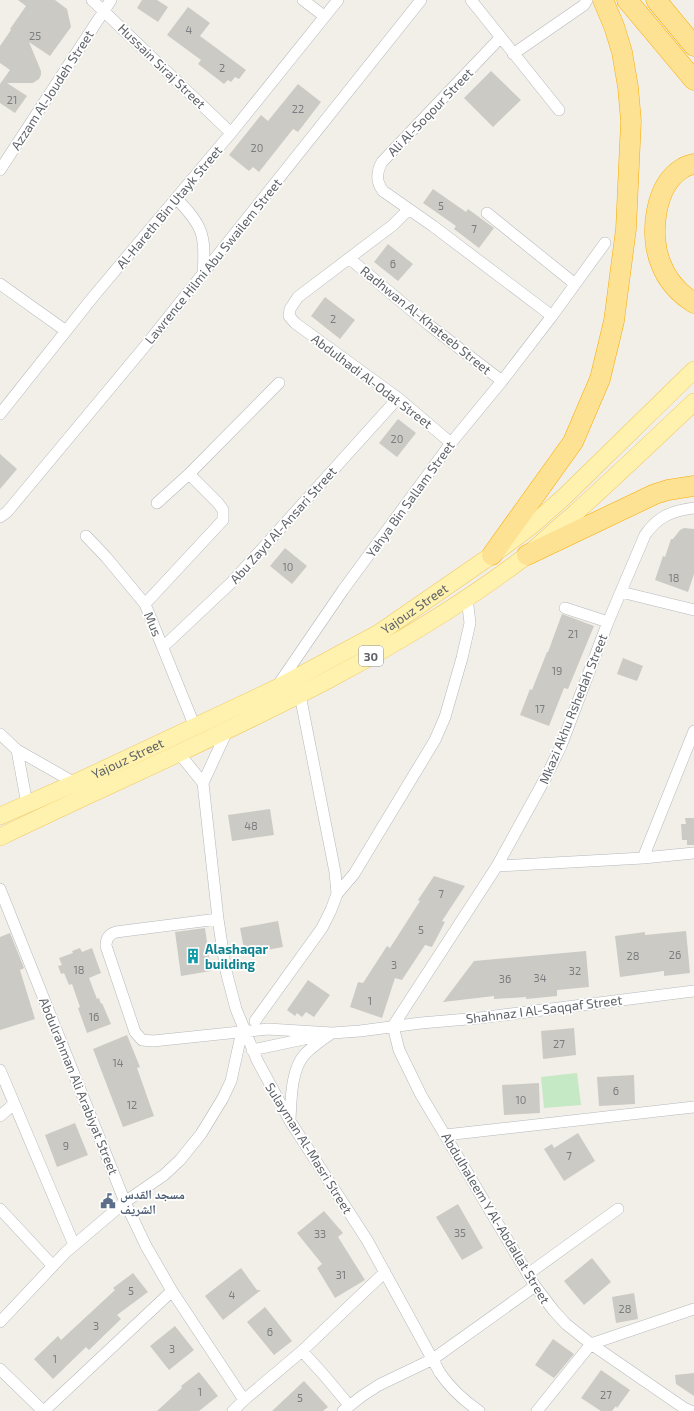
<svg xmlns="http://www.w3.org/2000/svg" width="694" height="1411" viewBox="0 0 694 1411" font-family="'Exo 2','Noto Naskh Arabic',sans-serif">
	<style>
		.green { fill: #c5e8c5 }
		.building { fill: #cccac5 }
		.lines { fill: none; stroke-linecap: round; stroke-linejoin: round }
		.street-casing { stroke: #b5b8bc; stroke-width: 12 }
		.primary-casing { stroke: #f2c960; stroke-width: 18 }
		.highway-casing { stroke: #f9ab00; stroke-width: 21 }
		.street { stroke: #fff; stroke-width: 11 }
		.primary { stroke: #fff2af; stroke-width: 17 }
		.highway { stroke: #fde293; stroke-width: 20 }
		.labels { text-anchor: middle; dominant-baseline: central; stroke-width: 3.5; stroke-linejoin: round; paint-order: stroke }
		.number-label { font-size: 11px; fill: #7a7d7f }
		.shield { fill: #fff; stroke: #8f9295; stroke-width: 1 }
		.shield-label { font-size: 12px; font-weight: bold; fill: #5f6368 }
		.street-label { font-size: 13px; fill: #5f6368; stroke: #fff }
		.culture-label { font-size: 13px; font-weight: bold; fill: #0d838f; stroke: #fff; text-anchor: start }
		.service-label { font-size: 13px; font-weight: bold; fill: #4e5e75; stroke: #fff; text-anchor: start }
	</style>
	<rect width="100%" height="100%" fill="#f1efe8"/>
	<path class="green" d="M577 1073 581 1105 544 1108 541 1077Z"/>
	<path class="building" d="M18 0H55L67 9 71 27 50 56 29 42 41 71V75L39 79 33 83H7L27 96 15 113 0 103V84L10 70 0 63V46L11 30 10 29 26 6Z
		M142 0H157L168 7 158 22 137 8Z
		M188 7 210 23 200 36 246 70 239 79 235 77 231 82 228 80 224 84 198 64 201 60 167 35Z
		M491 71 521 100 493 127 464 98Z
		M298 84 321 102 298 132 293 129 259 172 253 167 249 171 229 155 261 115 268 121Z
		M433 189 466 212 468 209 494 228 479 248 454 229 456 226 423 203Z
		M388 244 413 264 398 281 374 262Z
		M325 297 355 320 340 339 311 316Z
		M398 419 416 433 397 457 379 443Z
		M0 454 17 469 0 489Z
		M684 528 694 529V574L688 592 655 580 663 556 665 557 671 539H673L680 530Z
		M285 548 307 566 292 584 270 566Z
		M562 614 594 626 568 689 564 688 549 726 520 715 530 689 532 690 547 652H548Z
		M623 658 643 666 637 681 617 674Z
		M270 809 274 835 232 841 228 815Z
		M685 818H694V845H687V840H682L681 824H686Z
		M434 876 465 886 442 921 445 922 432 947 425 945 402 980 395 978 382 1018 350 1007 358 982 363 983 387 946 390 948 420 901 418 900Z
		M278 921 283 947 245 954 240 928Z
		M205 928 211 971 181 976 175 932Z
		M686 931 690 973 664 976V971L620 977 615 936 645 932V935Z
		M10 933 24 968 20 970 35 1019 0 1030V937Z
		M80 948 82 952 92 948 101 973 89 978 97 999 99 998 101 1004 102 1003 111 1024 87 1033 78 1008 80 1007 72 984 69 985 64 973 61 974 58 966 62 965 59 958 73 953 72 951Z
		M586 951 589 987 557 990V996L526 999V997L494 999V996L443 1002 474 961Z
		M308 980 330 995 314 1017 306 1012 302 1017 297 1013 295 1016 287 1010Z
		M574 1028 576 1055 543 1059 541 1031Z
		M127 1035 140 1067 137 1068 154 1116 123 1127 93 1049Z
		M634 1075 635 1104 599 1106 597 1077Z
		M539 1083 540 1113 504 1115 502 1085Z
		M75 1123 88 1155 57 1167 45 1135Z
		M578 1133 595 1161 564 1181 544 1149 552 1144 554 1148Z
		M458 1204 483 1248 462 1260 436 1217Z
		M324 1211 343 1233 338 1237 365 1280 335 1298 317 1268 322 1264 297 1233Z
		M592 1258 611 1282 584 1305 564 1281Z
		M241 1268 257 1290H261L223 1320 205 1296Z
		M133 1273 148 1292 117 1315 121 1319 89 1350 86 1347 53 1379 34 1359 58 1336 61 1340 115 1290 113 1288Z
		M634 1293 638 1319 616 1323 612 1297Z
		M265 1307 292 1341 274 1355 247 1322Z
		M175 1326 194 1350 169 1370 150 1346Z
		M553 1339 574 1354 554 1378 535 1365Z
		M601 1370 630 1390 617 1408 616 1406 612 1411H601L581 1398Z
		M199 1372 218 1396 199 1411H157L182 1388 181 1386Z
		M694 1373V1396L676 1384 675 1375Z
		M304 1381 328 1407 323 1411H272Z"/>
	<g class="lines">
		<g class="street-casing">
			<path id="street" d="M92 0 231 133
				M303 0 324 16
				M471 0 559 110
				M500 38 382 162C376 173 376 182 383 191L433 226 552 316
				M513 54 584 5 587 0
				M0 170 111 0
				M176 198C203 226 206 235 203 273
				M409 209 393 225 298 297 290 309 289 316 295 323 398 398 451 443
				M487 213 575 284
				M350 259 429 325 502 381
				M0 284 66 331
				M0 414 93 297 231 133 338 0
				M157 503 189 474 279 383
				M0 517 7 512 146 345 421 0
				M86 536 106 557 145 604 195 727
				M621 592 694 610
				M145 604 223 520V510L218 503 189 474
				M565 608 608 622
				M163 647 232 582 398 398
				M278 685 343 590 451 443 502 381 552 316 605 243
				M300 695 335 872 337 894
				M228 729 203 783 218 919 226 971 236 1009 257 1060 290 1121 367 1240 440 1373C451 1389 463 1400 479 1411
				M0 734 17 750 75 783
				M17 750 27 804
				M178 752 203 783
				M643 858 694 731
				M497 866 643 858 694 853
				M0 889 125 1202 146 1246 172 1291 244 1400
				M218 919 116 932C109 934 106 939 106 946L135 1032 142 1040 153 1041 268 1029 332 1033 360 1031 421 1023 479 1018 694 991
				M255 1021 322 928 331 910 337 894 354 874 435 740 445 717 462 658 470 623 467 598
				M393 1026 497 866 546 777 561 746 608 622 645 535C658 516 672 511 694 508
				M393 1026 399 1050 421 1095 535 1286 554 1311 566 1324 591 1344 684 1408 691 1411
				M252 1050 318 1036
				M0 1070 74 1245
				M0 1116 14 1104
				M290 1120C291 1100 291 1069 305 1054 313 1046 323 1039 332 1033
				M445 1135 694 1107
				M0 1209 53 1266
				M528 1274 618 1209
				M0 1322 66 1252 125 1202 164 1175 180 1160 201 1134 223 1098 231 1081 240 1040 245 1032
				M302 1351 323 1374 349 1405
				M0 1369 43 1411
				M44 1411 172 1291
				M233 1411 244 1400 302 1351 385 1272
				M343 1411 362 1396 379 1385 433 1359 535 1286
				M537 1411 591 1344 694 1309"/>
		</g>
		<g class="primary-casing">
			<g id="primary">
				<path id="s1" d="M0 816 75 783 275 689 379 633 492 555 530 527 565 496 694 370"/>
				<path d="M0 837C177 751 369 676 526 556 542 543 557 528 573 515 614 478 654 440 694 402"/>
			</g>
		</g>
		<g class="highway-casing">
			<path id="highway" d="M627 0 694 80
				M656 0 694 46
				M694 164C690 165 686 166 683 168 654 185 649 236 661 264 667 280 680 294 694 303
				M492 555 573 442 600 379 614 321 626 229 631 121 628 87 622 52 614 26 603 0
				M527 555 655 494 668 490 694 486"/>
		</g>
		<use href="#street" class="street"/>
		<use href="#primary" class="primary"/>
		<use href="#highway" class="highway"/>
	</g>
	<defs>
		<g id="building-bare" transform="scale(1.2)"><path d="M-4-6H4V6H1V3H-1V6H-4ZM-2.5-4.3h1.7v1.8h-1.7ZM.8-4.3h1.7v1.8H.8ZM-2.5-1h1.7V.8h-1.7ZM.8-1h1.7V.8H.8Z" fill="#0f9aa8" stroke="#fff" stroke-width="2.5" paint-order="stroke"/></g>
		<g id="civic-bare" transform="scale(1.2)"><path d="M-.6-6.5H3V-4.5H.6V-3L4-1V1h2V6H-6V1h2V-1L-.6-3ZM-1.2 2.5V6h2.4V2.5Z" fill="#5c6f8a" stroke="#fff" stroke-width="2.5" paint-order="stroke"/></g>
	</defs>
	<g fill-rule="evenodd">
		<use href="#building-bare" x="193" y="956"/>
		<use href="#civic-bare" x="108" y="1201"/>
	</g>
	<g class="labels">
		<g class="number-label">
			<text x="189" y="29">4</text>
			<text x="35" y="35">25</text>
			<text x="222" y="67">2</text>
			<text x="12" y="99">21</text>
			<text x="298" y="108">22</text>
			<text x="257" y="147">20</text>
			<text x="441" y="205">5</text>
			<text x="474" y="228">7</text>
			<text x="393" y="263">6</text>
			<text x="333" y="318">2</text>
			<text x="397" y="438">20</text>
			<text x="288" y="566">10</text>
			<text x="674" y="577">18</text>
			<text x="573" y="633">21</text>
			<text x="557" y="670">19</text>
			<text x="540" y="708">17</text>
			<text x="251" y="825">48</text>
			<text x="441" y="893">7</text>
			<text x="421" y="929">5</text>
			<text x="675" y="954">26</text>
			<text x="633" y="955">28</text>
			<text x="394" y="964">3</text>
			<text x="79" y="969">18</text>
			<text x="575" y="970">32</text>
			<text x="540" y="977">34</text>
			<text x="505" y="978">36</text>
			<text x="370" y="1000">1</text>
			<text x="94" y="1016">16</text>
			<text x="559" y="1043">27</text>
			<text x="118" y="1062">14</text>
			<text x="616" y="1090">6</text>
			<text x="521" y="1099">10</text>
			<text x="132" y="1104">12</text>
			<text x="66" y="1145">9</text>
			<text x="569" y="1155">7</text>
			<text x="460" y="1232">35</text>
			<text x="320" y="1233">33</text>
			<text x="341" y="1274">31</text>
			<text x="131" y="1290">5</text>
			<text x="232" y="1294">4</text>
			<text x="625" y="1308">28</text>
			<text x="96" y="1325">3</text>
			<text x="270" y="1331">6</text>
			<text x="172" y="1348">3</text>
			<text x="55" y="1358">1</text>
			<text x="200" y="1391">1</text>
			<text x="606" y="1394">27</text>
			<text x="300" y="1397">5</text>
		</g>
		<rect class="shield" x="359" y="646" width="24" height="20" rx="3"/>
		<g class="shield-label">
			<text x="371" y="656">30</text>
		</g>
		<g class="street-label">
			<text transform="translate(162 66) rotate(44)">Hussain Siraj Street</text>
			<text transform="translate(52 90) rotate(-57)">Azzam Al-Joudeh Street</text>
			<text transform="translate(430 112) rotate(-46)">Ali Al-Soqour Street</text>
			<text transform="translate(169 207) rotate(-50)">Al-Hareth Bin Utayk Street</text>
			<text transform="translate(213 261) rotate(-51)">Lawrence Hilmi Abu Swailem Street</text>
			<text transform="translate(426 320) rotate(39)">Radhwan Al-Khateeb Street</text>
			<text transform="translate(372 381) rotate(37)">Abdulhadi Al-Odat Street</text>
			<text transform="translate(410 499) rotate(-54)">Yahya Bin Sallam Street</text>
			<text transform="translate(283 525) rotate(-48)">Abu Zayd Al-Ansari Street</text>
			<text stroke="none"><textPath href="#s1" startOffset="464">Yajouz Street</textPath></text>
			<text transform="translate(153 624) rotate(67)">Mus</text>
			<text transform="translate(573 709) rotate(-68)">Mkazi Akhu Rshedah Street</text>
			<text stroke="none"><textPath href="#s1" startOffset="140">Yajouz Street</textPath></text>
			<text transform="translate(544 1009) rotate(-7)">Shahnaz I Al-Saqqaf Street</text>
			<text transform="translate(79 1086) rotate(68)">Abdulrahman Ali Arabiyat Street</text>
			<text transform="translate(309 1148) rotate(58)">Sulayman Al-Masri Street</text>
			<text transform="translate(496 1218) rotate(59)">Abdulhaleem Y Al-Abdallat Street</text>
		</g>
		<g class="culture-label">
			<text x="205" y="949">Alashaqar<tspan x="205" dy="15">building</tspan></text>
		</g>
		<g class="service-label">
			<text x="120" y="1194">مسجد القدس<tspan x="120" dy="15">الشريف</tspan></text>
		</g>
	</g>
</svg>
